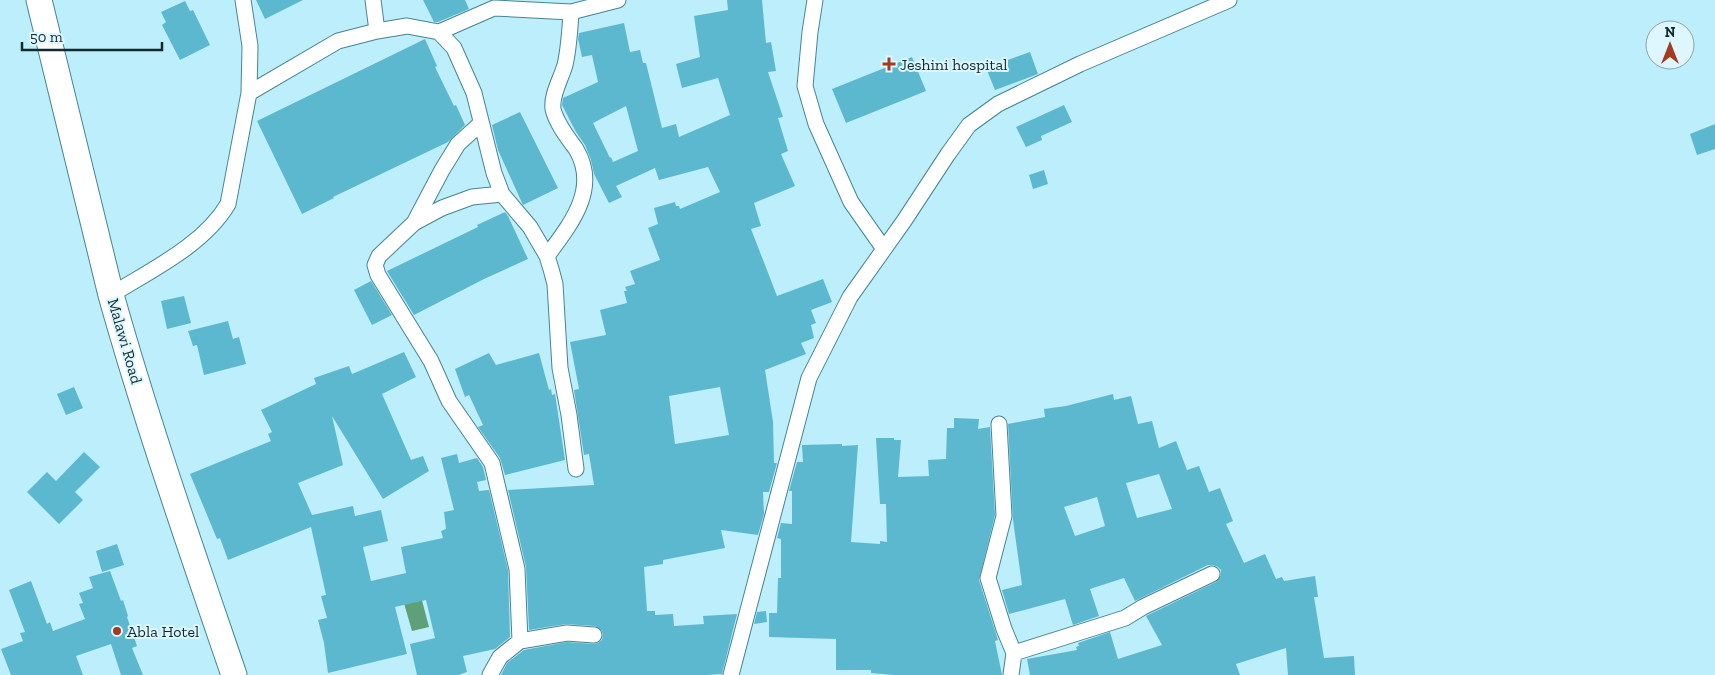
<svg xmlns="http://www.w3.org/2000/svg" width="1715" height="675" viewBox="0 0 1715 675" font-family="'Zilla Slab',serif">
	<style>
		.water { fill: #5ea178 }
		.building { fill: #5cb8cf; fill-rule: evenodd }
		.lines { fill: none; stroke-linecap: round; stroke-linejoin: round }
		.minor-casing { stroke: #468493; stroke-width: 17 }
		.primary-casing { stroke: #468493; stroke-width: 27 }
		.minor { stroke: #fff; stroke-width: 15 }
		.primary { stroke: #fff; stroke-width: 25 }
		.poi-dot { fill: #a43b1f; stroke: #def6fd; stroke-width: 2 }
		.labels { text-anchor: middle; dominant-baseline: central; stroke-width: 4; stroke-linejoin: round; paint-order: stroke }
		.poi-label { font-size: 16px; fill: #102a30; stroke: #def6fd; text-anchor: start }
		.street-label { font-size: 16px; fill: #102a30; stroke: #def6fd }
	</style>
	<rect width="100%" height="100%" fill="#bceefb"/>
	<path class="water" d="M419 589 429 627 412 631 401 593Z"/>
	<path class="building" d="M256 0H303L265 19Z
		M423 0H465L469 9 438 22H434Z
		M727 0H762L766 43 771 42 776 71 768 72 783 117 778 118 788 151 781 154 795 186 754 203 761 226 751 229 777 296 823 279 832 302 811 310 816 323 811 325 814 338 801 343 806 354 765 370 773 422 774 463H777L769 492H763L764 514 758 535 721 530 725 548 663 560V564L644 567 647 611H655V615L673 614 674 626 704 624 703 616 737 614 722 674 707 675H501L507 663 524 650 567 642 594 644 598 643 602 640 603 635 602 631 595 626 566 624 529 630 526 567 508 490 594 485 589 454 584 455 574 390 579 389 570 342 606 335 600 310 627 303 624 291H627L625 287 635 284 630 271 660 260 648 228 658 224 654 208 675 202 676 206H679L680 209 720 192 708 167 659 180 655 168 616 186 622 197 609 203 594 174 591 160 585 145 576 132 562 105 563 98 598 82 592 55 582 57 578 39 579 33 624 23 630 52 640 50 643 63H646L662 128 676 124 679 137 730 115 718 78 682 88 676 64 700 57 694 16 728 10ZM626 106 638 151 613 162 611 157 610 158 593 123ZM720 387 729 435 675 444 669 396Z
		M185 1 190 11 193 10 210 45 180 60 162 25 166 22 161 12Z
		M425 39 437 66 435 67 454 106 456 105 465 125 448 142 333 197 334 198 302 214 257 121Z
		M1030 52 1038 74 995 90 986 68Z
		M912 57 926 91 846 123 832 89Z
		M1064 105 1072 122 1041 136 1042 140 1026 147 1016 127Z
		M520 112 558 188 523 205 498 150 492 125Z
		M1715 124V149L1697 155 1690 134Z
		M1044 170 1048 184 1033 189 1029 175Z
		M505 212 508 216 528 259 484 279 414 315 387 271 478 227 477 225Z
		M371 281 392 315 372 325 354 290Z
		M184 296 191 323 167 329 161 301Z
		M228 321 233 339 239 337 246 364 204 375 197 345 193 346 188 331Z
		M404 352 416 377 382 394 411 460 423 456 429 471 383 499 332 416 343 465 298 483 312 515 353 506 355 516 381 510 388 541 363 547 371 581 406 573 401 547 443 538 441 531 446 529 444 512 454 510 441 458 457 454 459 463 477 458 483 467 486 480 477 482 479 491 489 490 508 570 510 637 495 649 463 656 467 672 458 675H417L410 644 435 638 426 600 395 607 407 654 328 673 324 643 318 620 327 618 321 596 326 595 311 527 228 560 220 538 217 539 190 474 271 441 268 434 272 432 261 410 316 384 314 378 349 366 352 374Z
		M489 353 496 365 539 353 549 390 551 389 552 395 555 394 565 460 505 475 500 458 478 427 483 425 469 395 465 397 455 369Z
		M74 387 83 408 66 415 57 394Z
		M1113 394 1114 400 1131 396 1138 424 1152 421 1159 448 1176 441 1187 470 1199 466 1209 492 1220 488 1233 521 1226 524 1244 563 1265 554 1276 579 1282 577 1284 581 1315 576 1318 597H1314L1324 658 1354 656 1355 675H1288L1286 648 1236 664 1240 675H1030L1027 659 1077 650 1076 647 1079 646 1078 643 1110 632 1118 659 1162 645 1146 616 1216 582 1221 575V570L1218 567 1213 565H1208L1135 601 1124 578 1090 589 1099 616 1073 625 1065 599 1009 614 1002 590 1022 585 1013 520 1008 424 1045 417 1044 409 1066 406ZM1159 474 1172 509 1137 518 1126 483ZM1097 497 1105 526 1075 536 1064 507Z
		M954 418 979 419 978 429 990 427 995 515 979 580 998 640 995 641 1002 675H894L871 673V670H836V639L769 637V613H777L778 578H781V539L777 538 781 523 792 524V491H789L797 462H803L802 445 842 444V446L858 445 851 542 880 544V541L887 542 886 504H880L876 438H894V440H901L898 477 929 476 928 460 946 459 947 428H954Z
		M84 452 100 467 75 492 83 500 59 524 27 492 47 472 56 481Z
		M117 544 124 565 102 572 96 551Z
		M110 571 121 601 123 600 128 616 127 617 137 646 132 648 143 675H121L111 644 76 656 83 675H11L1 649 23 641 20 633 25 632 9 590 31 581 47 624 50 622 53 631 85 619 79 604 83 603 79 593 93 588 89 577Z
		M766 611 767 622 754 624 757 612Z"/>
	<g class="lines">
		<g class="minor-casing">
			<path id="minor" d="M373 0 377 31
				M815 0 810 32 805 86 816 124 851 202 884 249
				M439 32 494 8 571 12 618 0
				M249 93 338 41 377 31 407 26 439 32 454 48 474 93 494 173 502 194 530 227 547 256 551 269 555 284 560 368 569 415 576 469
				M414 223 442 170 458 144 480 124
				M547 256C570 225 600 189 576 149 568 138 556 123 553 109 551 95 561 79 565 65 569 48 570 29 571 12
				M111 295C151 270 204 245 228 204L249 93 250 46 243 0
				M999 424 1004 516 988 578 1004 629 1014 653 1011 675
				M520 641 567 633 594 635
				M1014 653 1125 618 1143 607 1212 574
				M490 675 500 657 520 641 517 569 492 463 449 401 431 361 378 275 375 265 379 256 414 223 442 208 472 197 502 194
				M731 675 809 378 850 297 904 221 948 154 969 125 998 104 1080 64 1229 0"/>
		</g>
		<g class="primary-casing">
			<path id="primary" d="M39 0 111 295C147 423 191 549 234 675"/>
		</g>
		<use href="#minor" class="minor"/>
		<use href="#primary" class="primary"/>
	</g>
	<g class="poi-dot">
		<path d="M886.5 56.5h5v5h5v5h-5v5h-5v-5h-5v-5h5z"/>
		<circle cx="117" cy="631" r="5"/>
	</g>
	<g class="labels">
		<g class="poi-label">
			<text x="900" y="64">Jeshini hospital</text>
			<text x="127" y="631">Abla Hotel</text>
		</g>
		<g class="street-label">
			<text transform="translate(125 341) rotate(74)">Malawi Road</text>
		</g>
	</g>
	<g transform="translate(1670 45)"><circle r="24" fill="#def6fd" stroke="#8ca4ab"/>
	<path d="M0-4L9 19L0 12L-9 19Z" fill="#a43b1f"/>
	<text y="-8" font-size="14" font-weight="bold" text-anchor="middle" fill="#102a30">N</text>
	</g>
	<path d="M22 42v8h140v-8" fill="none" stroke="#102a30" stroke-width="2.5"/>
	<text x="30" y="42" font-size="15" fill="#102a30" stroke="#def6fd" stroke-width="4" paint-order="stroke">50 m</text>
</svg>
